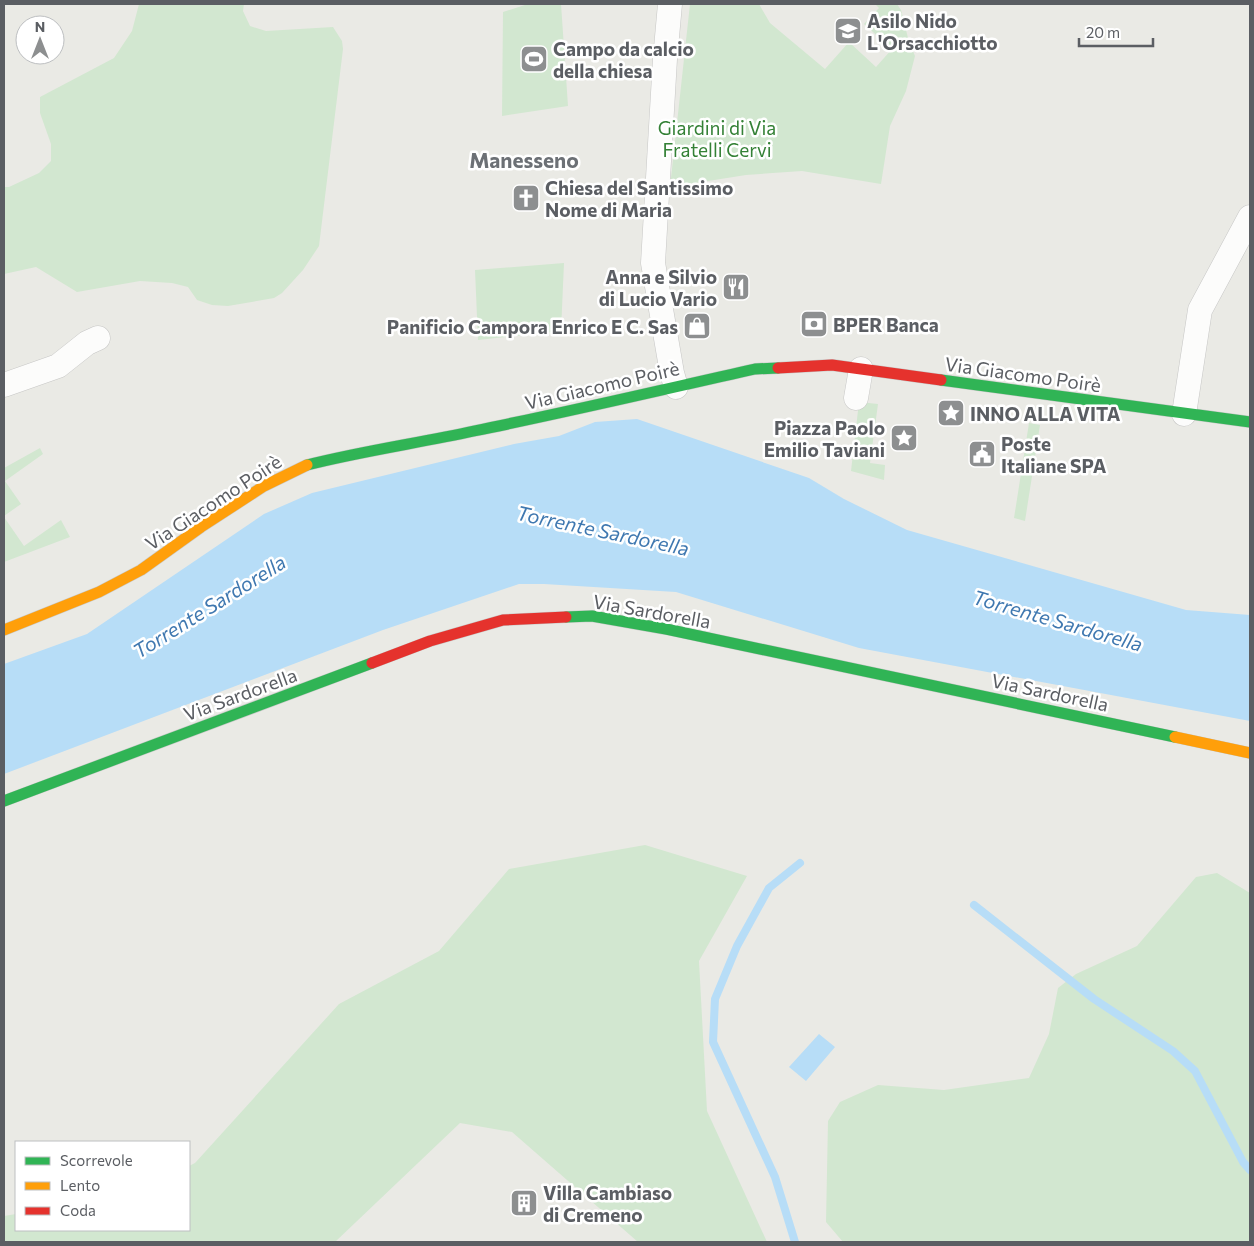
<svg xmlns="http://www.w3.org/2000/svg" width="1254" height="1246" viewBox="0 0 1254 1246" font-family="Commissioner,sans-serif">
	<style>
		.green { fill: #d2e7d0 }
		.water { fill: #b7ddf7 }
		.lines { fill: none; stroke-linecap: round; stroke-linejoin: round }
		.stream { stroke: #b7ddf7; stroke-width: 8 }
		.street-casing { stroke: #c7c7c6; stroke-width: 25 }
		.fast-casing { stroke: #c7c8c7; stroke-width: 12 }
		.slow-casing { stroke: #c7c8c7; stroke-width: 12 }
		.jam-casing { stroke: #c7c8c7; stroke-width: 12 }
		.street { stroke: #fcfcfb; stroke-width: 24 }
		.fast { stroke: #30b455; stroke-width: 11 }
		.slow { stroke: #ff9f0a; stroke-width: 11 }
		.jam { stroke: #e5322d; stroke-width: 11 }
		.labels { text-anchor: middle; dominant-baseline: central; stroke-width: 5; stroke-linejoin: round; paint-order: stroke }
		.poi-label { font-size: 19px; font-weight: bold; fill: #5b5e63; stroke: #fff; text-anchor: start }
		.park-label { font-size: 19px; fill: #348136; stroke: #fff }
		.street-label { font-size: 19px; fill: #5b5e63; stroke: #fff }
		.water-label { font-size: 20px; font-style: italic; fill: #3f78b0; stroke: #fff }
		.quarter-label { font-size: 21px; font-weight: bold; fill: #6c7075; stroke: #fff }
	</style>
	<rect width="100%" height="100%" fill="#eaeae5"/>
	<path class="green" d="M139 4H244L243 11 250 26 266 31 333 27 342 41 343 49 319 246 303 270 282 293 274 298 228 306 212 305 197 300 188 287 172 283 140 281 77 292 36 267 4 274V187H9L39 173 51 161V144L40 113V97L114 58 132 31Z
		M528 4H561L568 106 502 116 503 12Z
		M690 4H759L770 23 825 69 849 42 876 67 892 49 864 24 879 8 875 4H897L901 10 909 42 915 56 906 91 890 126 881 184 802 171 746 175 670 187Z
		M564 263 561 331 478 340 475 270Z
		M859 402 878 404 870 463 885 465 884 480 851 471Z
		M1029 423 1040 425 1025 521 1014 518Z
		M40 448 43 454 5 481 21 504 4 516V468Z
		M4 517 24 546 61 520 70 537 4 562Z
		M645 845 747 876 699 961 707 1111 767 1242H638L512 1132 460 1123 335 1242H4V1216L16 1214V1230H189V1166L195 1163 339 1004 439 951 509 869Z
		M1217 873 1250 893V1242H843L826 1222 828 1121 840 1102 878 1085 944 1090 1029 1078 1049 1034 1058 988 1076 974 1137 946 1196 877Z"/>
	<path class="water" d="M637 419 809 478 844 499 907 530 1186 610 1250 615V721L859 648 676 592 544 584H519L383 630 4 774V664L87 634 264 514 312 493 514 444 559 436 595 422Z
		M819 1034 835 1047 806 1081 789 1067Z"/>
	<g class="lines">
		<path class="stream" d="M974 905 1094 999 1173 1051 1195 1071 1243 1162 1250 1170
			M795 1242 775 1177 713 1042 715 999 737 946 769 888 800 863"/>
		<g class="street-casing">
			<path id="street" d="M670 4 665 59 653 263 672 373 676 387
				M4 385 58 366 87 343 98 338
				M856 398 861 369
				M1184 414 1200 310 1250 217"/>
		</g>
		<g class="fast-casing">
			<path id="fast" d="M941 380 1250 422
				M307 465C362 451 419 443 474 431 568 412 661 390 755 369L778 368
				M566 617 592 616 666 629 1175 737
				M4 801 372 663"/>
		</g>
		<g class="slow-casing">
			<path id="slow" d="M4 630 99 592 141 570 201 527 264 486 307 465
				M1175 737 1250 753"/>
		</g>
		<g class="jam-casing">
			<path id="jam" d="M778 368 832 365 941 380
				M372 663 430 641 503 620 566 617"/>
		</g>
		<use href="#street" class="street"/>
		<use href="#fast" class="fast"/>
		<use href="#slow" class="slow"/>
		<use href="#jam" class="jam"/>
	</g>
	<defs>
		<g id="school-square" transform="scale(1.4375)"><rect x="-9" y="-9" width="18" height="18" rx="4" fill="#8d8f90" stroke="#fff"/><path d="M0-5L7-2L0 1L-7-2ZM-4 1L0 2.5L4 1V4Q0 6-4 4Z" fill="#fff"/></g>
		<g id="stadium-square" transform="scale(1.4375)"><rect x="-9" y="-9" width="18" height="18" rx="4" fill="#8d8f90" stroke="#fff"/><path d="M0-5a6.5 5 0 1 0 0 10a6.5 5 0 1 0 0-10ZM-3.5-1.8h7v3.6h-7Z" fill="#fff"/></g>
		<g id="church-square" transform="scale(1.4375)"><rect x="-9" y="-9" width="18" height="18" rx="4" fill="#8d8f90" stroke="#fff"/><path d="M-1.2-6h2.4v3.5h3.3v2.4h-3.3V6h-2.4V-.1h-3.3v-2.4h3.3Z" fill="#fff"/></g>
		<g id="restaurant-square" transform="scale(1.4375)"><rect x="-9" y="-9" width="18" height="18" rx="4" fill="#8d8f90" stroke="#fff"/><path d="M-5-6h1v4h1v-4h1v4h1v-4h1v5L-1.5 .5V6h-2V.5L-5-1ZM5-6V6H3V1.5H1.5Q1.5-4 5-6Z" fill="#fff"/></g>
		<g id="bank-square" transform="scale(1.4375)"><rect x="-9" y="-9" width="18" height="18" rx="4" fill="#8d8f90" stroke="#fff"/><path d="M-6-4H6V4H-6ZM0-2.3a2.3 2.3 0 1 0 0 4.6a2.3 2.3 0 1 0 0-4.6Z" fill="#fff"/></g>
		<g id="shop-square" transform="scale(1.4375)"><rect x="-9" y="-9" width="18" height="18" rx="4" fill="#8d8f90" stroke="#fff"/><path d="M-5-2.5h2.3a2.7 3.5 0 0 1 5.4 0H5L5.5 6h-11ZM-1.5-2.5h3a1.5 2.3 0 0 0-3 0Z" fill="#fff"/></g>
		<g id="sight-square" transform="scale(1.4375)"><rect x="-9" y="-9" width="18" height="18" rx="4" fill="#8d8f90" stroke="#fff"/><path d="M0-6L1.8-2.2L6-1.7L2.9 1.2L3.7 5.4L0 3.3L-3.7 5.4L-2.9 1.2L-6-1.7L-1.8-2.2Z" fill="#fff"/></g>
		<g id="civic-square" transform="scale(1.4375)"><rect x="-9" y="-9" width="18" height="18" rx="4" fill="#8d8f90" stroke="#fff"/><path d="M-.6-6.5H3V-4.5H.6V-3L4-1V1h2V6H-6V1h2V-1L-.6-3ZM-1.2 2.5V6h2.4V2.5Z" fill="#fff"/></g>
		<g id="building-square" transform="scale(1.4375)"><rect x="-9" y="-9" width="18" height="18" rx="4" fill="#8d8f90" stroke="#fff"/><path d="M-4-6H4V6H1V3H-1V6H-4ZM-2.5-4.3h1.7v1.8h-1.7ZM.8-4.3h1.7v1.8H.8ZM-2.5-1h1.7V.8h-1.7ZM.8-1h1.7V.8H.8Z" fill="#fff"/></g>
	</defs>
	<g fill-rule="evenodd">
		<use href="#school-square" x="848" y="31"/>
		<use href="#stadium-square" x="534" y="59"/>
		<use href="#church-square" x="526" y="198"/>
		<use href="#restaurant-square" x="736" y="287"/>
		<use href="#bank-square" x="814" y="324"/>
		<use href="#shop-square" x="697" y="326"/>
		<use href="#sight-square" x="951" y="413"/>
		<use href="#sight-square" x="904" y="438"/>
		<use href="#civic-square" x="982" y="454"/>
		<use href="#building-square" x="524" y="1203"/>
	</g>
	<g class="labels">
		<g class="poi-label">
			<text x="867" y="20">Asilo Nido<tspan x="867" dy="22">L'Orsacchiotto</tspan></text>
			<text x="553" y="48">Campo da calcio<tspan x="553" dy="22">della chiesa</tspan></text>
			<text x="545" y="187">Chiesa del Santissimo<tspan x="545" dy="22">Nome di Maria</tspan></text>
			<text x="717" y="276" text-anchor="end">Anna e Silvio<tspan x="717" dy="22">di Lucio Vario</tspan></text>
			<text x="833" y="324">BPER Banca</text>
			<text x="678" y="326" text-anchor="end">Panificio Campora Enrico E C. Sas</text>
			<text x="970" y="413">INNO ALLA VITA</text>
			<text x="885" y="427" text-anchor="end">Piazza Paolo<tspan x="885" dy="22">Emilio Taviani</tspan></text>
			<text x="1001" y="443">Poste<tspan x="1001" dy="22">Italiane SPA</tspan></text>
			<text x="543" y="1192">Villa Cambiaso<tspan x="543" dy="22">di Cremeno</tspan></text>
		</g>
		<g class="park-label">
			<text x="717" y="127">Giardini di Via<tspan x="717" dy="22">Fratelli Cervi</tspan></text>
		</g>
		<g class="street-label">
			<text transform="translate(1023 374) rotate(8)">Via Giacomo Poirè</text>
			<text transform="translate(602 385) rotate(-13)">Via Giacomo Poirè</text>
			<text transform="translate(213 502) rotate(-33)">Via Giacomo Poirè</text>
			<text transform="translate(652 611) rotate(10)">Via Sardorella</text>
			<text transform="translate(1050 692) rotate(12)">Via Sardorella</text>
			<text transform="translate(240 694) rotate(-20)">Via Sardorella</text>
		</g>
		<g class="water-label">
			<text transform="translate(603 530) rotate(12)">Torrente Sardorella</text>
			<text transform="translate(209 606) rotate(-32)">Torrente Sardorella</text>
			<text transform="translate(1058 620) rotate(16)">Torrente Sardorella</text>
		</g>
		<g class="quarter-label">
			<text x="524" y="159">Manesseno</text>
		</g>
	</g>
	<rect width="1254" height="1246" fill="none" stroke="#5b5e63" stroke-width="10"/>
	<rect x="15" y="1141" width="175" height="90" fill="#ffffff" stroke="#bdbfc1"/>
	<rect x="25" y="1157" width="25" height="8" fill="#30b455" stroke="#bdbfc1"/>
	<text x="60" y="1166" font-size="15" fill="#5b5e63">Scorrevole</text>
	<rect x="25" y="1182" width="25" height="8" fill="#ff9f0a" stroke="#bdbfc1"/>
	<text x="60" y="1191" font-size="15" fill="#5b5e63">Lento</text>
	<rect x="25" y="1207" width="25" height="8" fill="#e5322d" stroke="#bdbfc1"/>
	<text x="60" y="1216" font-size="15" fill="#5b5e63">Coda</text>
	<g transform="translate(40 40)"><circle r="24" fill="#ffffff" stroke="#bdbfc1"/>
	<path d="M0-4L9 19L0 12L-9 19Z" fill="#8d8f90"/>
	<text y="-8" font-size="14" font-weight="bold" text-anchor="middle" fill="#5b5e63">N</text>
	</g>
	<path d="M1079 38v8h74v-8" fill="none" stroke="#5b5e63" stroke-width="2.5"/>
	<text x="1086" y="38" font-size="15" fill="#5b5e63" stroke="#ffffff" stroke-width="4" paint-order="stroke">20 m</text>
</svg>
